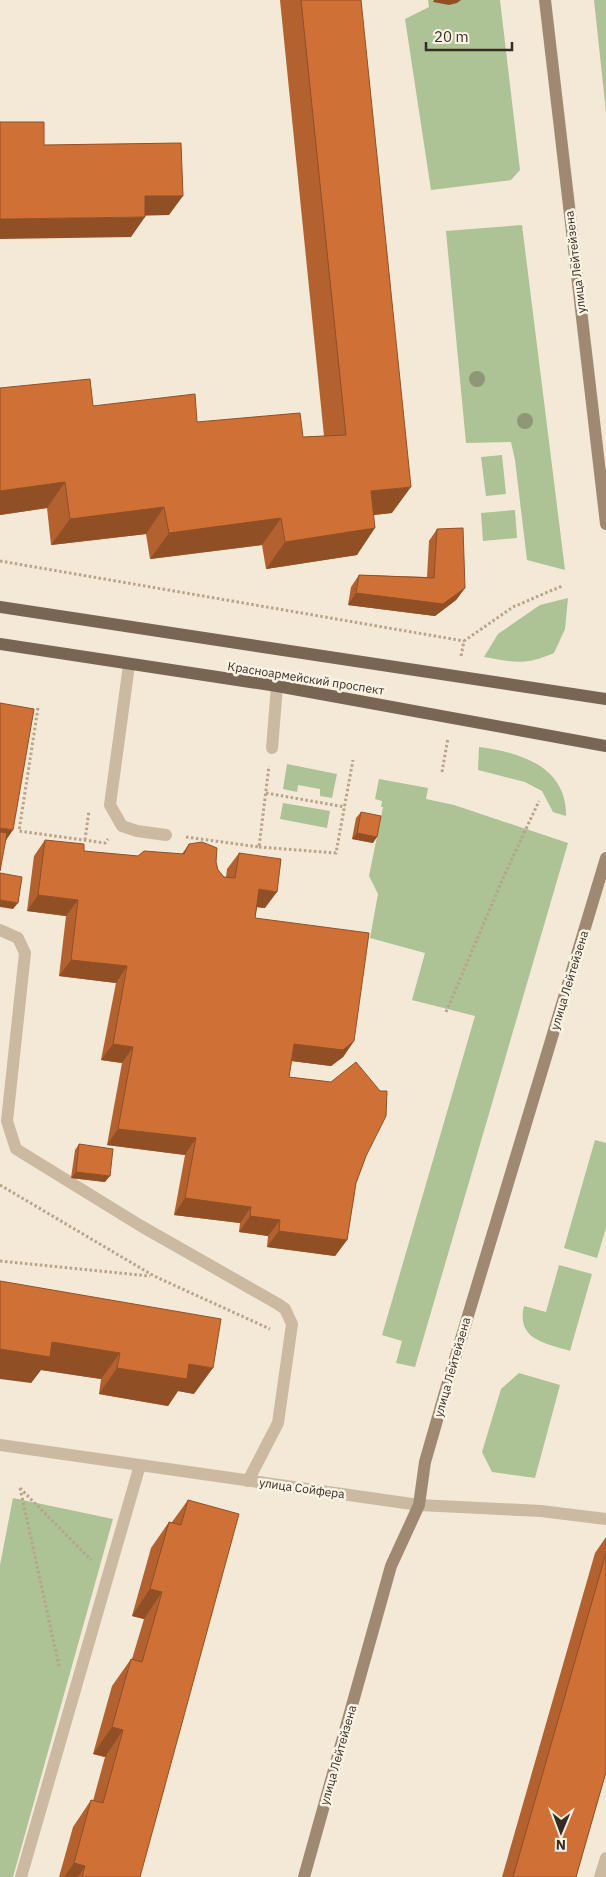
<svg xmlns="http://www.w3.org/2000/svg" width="606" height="1877" viewBox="0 0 606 1877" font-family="'IBM Plex Sans',sans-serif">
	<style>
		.green { fill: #adc295 }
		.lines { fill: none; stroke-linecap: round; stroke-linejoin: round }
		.path { stroke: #b7a48b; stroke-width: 3; stroke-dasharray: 2.5 2.5; stroke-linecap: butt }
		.lane { stroke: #cbbaa1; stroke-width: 12 }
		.street { stroke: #cbbaa1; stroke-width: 12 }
		.secondary { stroke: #9f8973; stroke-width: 12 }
		.primary { stroke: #786554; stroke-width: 12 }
		.tree { fill: #8f9876 }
		.wall { fill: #b2612f }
		.shaded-wall { fill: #914f26 }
		.building { fill: #cf7137; stroke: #914f26 }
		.labels { text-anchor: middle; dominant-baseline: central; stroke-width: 5; stroke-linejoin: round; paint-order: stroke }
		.street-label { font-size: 12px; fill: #352c25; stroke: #faf2e2 }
	</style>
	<rect width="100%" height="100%" fill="#f3e9d6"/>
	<path class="green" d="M428 0H500L520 170 511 180 431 190 405 19 429 7Z
		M594 0H606V112Z
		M522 225 565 570 527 560 515 460 511 442 466 443 446 231Z
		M502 455 506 494 486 496 481 457Z
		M515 510 517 538 483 541 481 513Z
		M568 598 565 629 554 653C524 666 515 662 484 657L498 634 540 605Z
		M479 747C519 752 567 766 566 816L553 812 542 791 525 782 478 770Z
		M287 764 337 774 332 798 320 796V789L298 785 297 792 283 789Z
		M379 779 428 788 426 799 454 805 568 843 415 1367 396 1363 402 1341 382 1335 475 1016 412 1000 425 953 370 938 378 894 369 876 383 807H381L382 801 375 799Z
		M283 803 330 811 327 828 280 819Z
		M595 1140 606 1143V1228L597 1258 564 1248Z
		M559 1265 592 1274 570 1351C545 1343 516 1340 524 1306L546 1312Z
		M519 1373 560 1385 535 1478 492 1472 482 1452 501 1389Z
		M13 1498 113 1519 13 1877H0V1565Z"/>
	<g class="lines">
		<path class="path" d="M0 561 464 641
			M461 656 464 641 513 607 562 586
			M38 708 19 831 105 843 108 839
			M442 772 448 738
			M266 793 345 807
			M186 837 259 847 269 766
			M85 840 89 811
			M259 847 336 853 353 760
			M446 1012 504 876 539 801
			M0 1185 154 1276 270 1329
			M0 1261 150 1276
			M20 1488 59 1666
			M20 1488 91 1560"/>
		<path class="lane" d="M129 665 110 805 122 826 137 831 166 835
			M272 748 277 686
			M0 930 18 938 25 953 7 1121 16 1149 141 1226 278 1304 285 1309 292 1324 278 1423 248 1481
			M21 1877 140 1465
			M600 1877 606 1858"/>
		<path class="street" d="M0 1445 419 1505 541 1511 606 1519"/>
		<path class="secondary" d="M545 0 606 524
			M304 1877 391 1566 419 1505 425 1462 448 1382 606 858"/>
		<path class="primary" d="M0 607 606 699
			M0 644 277 686 606 746"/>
	</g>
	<g class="tree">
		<circle cx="477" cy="379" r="8"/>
		<circle cx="525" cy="421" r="8"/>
	</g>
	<path class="wall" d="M280 0H361L392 513 374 515 357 555 266 569 262 545 150 559 146 534 51 545 47 508 0 515V388L93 406 197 422 303 437 324 436Z
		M437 529 465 588 456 600 435 616 348 605 351 587 359 575 427 577 429 541Z
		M361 812 373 843 352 839 356 818Z
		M45 840 84 851 138 856 182 854 189 844 216 862 218 870 224 877H226L227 869 239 853 265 908 257 907 255 918 354 1041 343 1057 331 1066 292 1061 289 1077 366 1156 356 1183 347 1240 335 1256 267 1247 268 1236 239 1232 240 1223 174 1215 185 1155 107 1145 122 1063 101 1060 116 983 59 976 66 916 27 911 34 856Z
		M79 1144 105 1182 71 1178 75 1150Z
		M0 1281 194 1394 178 1391 168 1406 99 1394 101 1379 41 1370 31 1383Z
		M188 1500 140 1877H59L73 1827 91 1800 93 1801 105 1757 93 1754 112 1686 131 1659H132L144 1619 132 1616 151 1548 169 1522H172Z
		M606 1537V1772L576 1877H502L595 1553Z"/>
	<path class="shaded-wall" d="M434 0H461L457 3 449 5 433 2Z
		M145 196H183L169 215 131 216Z
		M145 217 131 237 0 239V219Z
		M65 482 47 508 0 515V491Z
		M411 487 392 513 353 517 371 491Z
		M164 507 146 534 51 545 70 519Z
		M281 518 262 545 150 559 169 533Z
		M375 528 357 555 266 569 285 542Z
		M465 588 456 600 435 616 348 605 356 593Z
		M0 828 13 830 0 849Z
		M357 833 377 837 373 843 352 839Z
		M259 889 277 892 265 908 248 906Z
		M38 895 78 900 66 916 27 911Z
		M0 900 18 903 13 909 0 907Z
		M71 960 127 966 116 983 59 976Z
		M354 1041 343 1057 331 1066 283 1060 294 1044Z
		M113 1044 133 1047 122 1063 101 1060Z
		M118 1129 196 1138 185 1155 107 1145Z
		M76 1172 110 1176 105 1182 71 1178Z
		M185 1198 251 1207 240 1223 174 1215Z
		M250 1216 280 1220 268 1236 239 1232Z
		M279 1231 347 1240 335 1256 267 1247Z
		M52 1342 120 1353 101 1379 41 1370 31 1383 0 1379V1349Z
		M189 1364 213 1368 194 1394 178 1391 168 1406 99 1394 117 1368Z
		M150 1589 162 1592 144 1619 132 1616Z
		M112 1727 123 1730 105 1757 93 1754Z
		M74 1863 85 1866 78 1877H64Z"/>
	<path class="building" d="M301 0H361L411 487 371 491 375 528 285 542 281 518 169 533 164 507 70 519 65 482 0 491V388L90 379 93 406 195 394 197 422 300 413 303 437 346 435Z
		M0 122H44V145L181 143 183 196H145V217L0 219Z
		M463 528 465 588 443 604 356 593 359 575 434 578 437 529Z
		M0 703 34 709 13 830 0 828Z
		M361 812 381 816 377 837 357 833Z
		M0 832 7 833 0 871Z
		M45 840 84 844V851L138 856 144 851 184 854 189 844 202 842 217 848 216 862 218 870 224 877 235 878 239 853 281 859 277 892 259 889 255 918 369 933 354 1041 343 1050 294 1044 289 1077 331 1082 356 1062 380 1091H387L386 1116 366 1156 356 1183 347 1240 279 1231 280 1220 250 1216 251 1207 185 1198 196 1138 118 1129 133 1047 113 1044 127 966 71 960 78 900 38 895Z
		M0 873 22 877 18 903 0 900Z
		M79 1144 113 1149 110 1176 76 1172Z
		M0 1281 221 1319 213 1368 189 1364 187 1379 117 1368 120 1353 52 1342 50 1357 0 1349Z
		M188 1500 239 1514 140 1877H82L85 1866 74 1863 91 1800 103 1803 123 1730 112 1727 131 1659 142 1662 162 1592 150 1589 169 1522 181 1525Z
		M606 1553V1772L576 1877H513Z"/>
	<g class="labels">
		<g class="street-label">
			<text transform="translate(575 262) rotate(-97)">улица Лейтейзена</text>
			<text transform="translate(306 678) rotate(9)">Красноармейский проспект</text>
			<text transform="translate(569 980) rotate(-73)">улица Лейтейзена</text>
			<text transform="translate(452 1367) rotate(-74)">улица Лейтейзена</text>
			<text transform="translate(302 1488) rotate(8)">улица Сойфера</text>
			<text transform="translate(338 1755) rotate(-74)">улица Лейтейзена</text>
		</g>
	</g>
	<g transform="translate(561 1832) rotate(181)" stroke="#faf2e2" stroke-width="4" paint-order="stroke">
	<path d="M0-4L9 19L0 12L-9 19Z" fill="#352c25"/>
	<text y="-8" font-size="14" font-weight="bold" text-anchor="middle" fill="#352c25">N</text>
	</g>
	<path d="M426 42v8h86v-8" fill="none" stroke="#352c25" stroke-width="2.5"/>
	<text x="434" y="42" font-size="15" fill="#352c25" stroke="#faf2e2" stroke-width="4" paint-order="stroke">20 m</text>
</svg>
